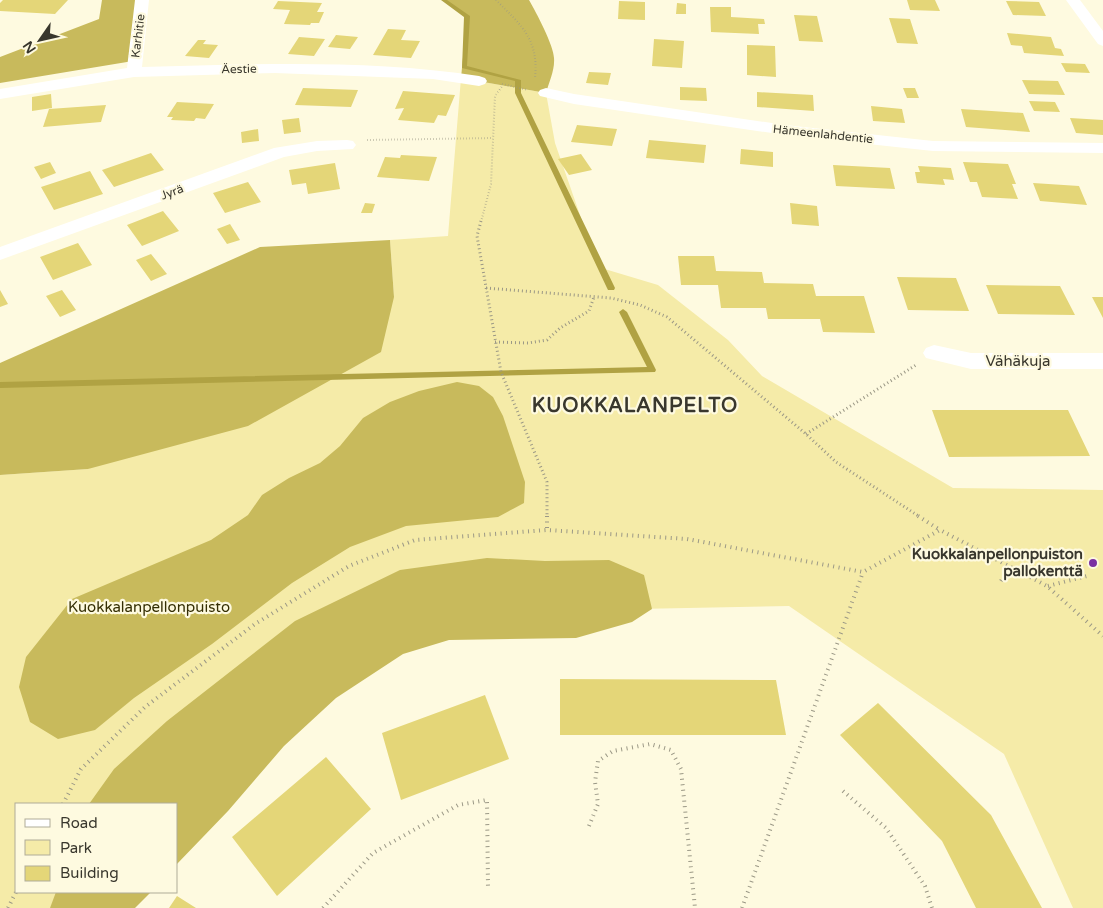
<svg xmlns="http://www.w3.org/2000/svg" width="1103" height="908" viewBox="0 0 1103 908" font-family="'Varela Round',sans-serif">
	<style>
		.green { fill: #f5eba8 }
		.forest { fill: #c8ba5c }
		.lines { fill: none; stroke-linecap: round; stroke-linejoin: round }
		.stream { fill: #b0a243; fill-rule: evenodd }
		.building { fill: #e4d678 }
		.path-far2 { stroke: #9b9886; stroke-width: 2; stroke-dasharray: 0.5 2.5; stroke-linecap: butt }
		.path-far1 { stroke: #9b9886; stroke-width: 3; stroke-dasharray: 1 3; stroke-linecap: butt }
		.path { stroke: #9b9886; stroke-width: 4; stroke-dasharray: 1 4.5; stroke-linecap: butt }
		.street { fill: #fff; fill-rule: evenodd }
		.poi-dot { fill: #7a30a2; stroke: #fefae0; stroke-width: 2 }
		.labels { text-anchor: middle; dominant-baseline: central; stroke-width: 4.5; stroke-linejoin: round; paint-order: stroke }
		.far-street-label { font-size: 12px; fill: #39372d; stroke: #fefae0 }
		.street-label { font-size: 15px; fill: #39372d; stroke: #fefae0 }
		.poi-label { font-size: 15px; font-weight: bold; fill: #39372d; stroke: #fefae0; text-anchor: end }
		.park-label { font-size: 15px; fill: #342e03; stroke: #fefae0 }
		.district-label { font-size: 20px; font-weight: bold; letter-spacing: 1px; fill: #39372d; stroke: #fefae0 }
	</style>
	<rect width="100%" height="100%" fill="#fefae0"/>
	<path class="green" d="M461 78 546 93 555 143 598 267 658 285 728 340 762 376 953 488 1103 490V908H1073L1004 754 789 606 431 613 128 804H16V892H62L50 908H0V475L88 469 394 297 390 240 448 236Z"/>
	<path class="forest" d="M102 0H141L133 61 0 83V57L99 19Z
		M444 0H529C536 12 554 46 554 58 555 70 549 82 546 93L461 78 467 16Z
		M390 240 394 297 381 352 248 426 88 469 0 475V363L260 247Z
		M457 382 479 386 493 397 503 416 525 482 524 503 498 517 406 526 350 547 292 583 212 644 134 698 95 730 58 739 30 722 19 687 26 657 72 599 211 540 248 515 262 495 289 478 320 463 340 446 363 418 390 402 419 391Z
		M487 558 545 561 609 560 644 575 652 609 632 622 576 638 449 640 403 654 336 698 284 746 228 811 176 865V804H89L114 769 167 721 295 621 400 570Z
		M56 892H151L135 908H50Z"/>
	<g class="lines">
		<path class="stream" d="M441 0H447L470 16 467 66 521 80V93L615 288 614 290H608L607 288 515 93V81L462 68 464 17Z
			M623 309 627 312 656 370 655 372 0 388V382L647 367 619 312Z"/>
	</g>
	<path class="building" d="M3 0H68L55 14 0 11V3Z
		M907 0H935L940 11 910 10Z
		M278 1 322 3 317 12H324L319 23H311L310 25 284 24 290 10 273 9Z
		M619 1 645 2V20L618 19Z
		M1006 1 1039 2 1046 16 1013 15Z
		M677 3 686 4V14H676Z
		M710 7H731V17L764 19 765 24H758L759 34 711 32Z
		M794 15 817 16 823 42 799 41Z
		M889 18 910 19 918 44 897 43Z
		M388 29 406 30 401 40 420 41 411 58 373 55Z
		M1007 33 1051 37 1055 48 1061 49 1064 56 1024 53 1022 46 1011 45Z
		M336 35 358 37 350 49 328 47Z
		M299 37 325 39 314 56 288 54Z
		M654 39 684 41 682 68 652 66Z
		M198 40H206L203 44 218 45 209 58 185 56Z
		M747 45 775 46 776 77 747 75Z
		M1061 63 1085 64 1090 73 1066 72Z
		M589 72 611 73 608 85 586 83Z
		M1022 80 1058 81 1065 95 1029 94Z
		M680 87 706 88 707 101 680 100Z
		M303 88 358 90 351 107 295 105Z
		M903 88H915L919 98H907Z
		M403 91 455 95 446 116 438 115 434 123 398 120 404 108 395 109Z
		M757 92 813 95 814 111 757 107Z
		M51 94 52 108 32 111V97Z
		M1029 101 1055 102 1060 112 1034 111Z
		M177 102 214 104 205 119 196 118 194 121 171 120 173 117H167Z
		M106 105 101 122 43 127 49 109Z
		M871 106 902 109 905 123 873 121Z
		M961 109 1023 113 1030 132 966 127Z
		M299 118 301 132 284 134 282 120Z
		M1070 118 1103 120V135L1076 133Z
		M577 125 617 129 612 146 571 142Z
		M258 129 259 141 242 143 241 132Z
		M649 140 706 145 704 163 646 158Z
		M741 149 773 152V167L740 164Z
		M151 153 164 170 114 187 102 170Z
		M581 154 592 170 569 175 558 159Z
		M401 155 437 157 429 181 377 177 385 157 400 158Z
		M50 162 56 173 41 179 34 167Z
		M963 162 1008 164 1016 184H1012L1018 199 982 197 977 182H970Z
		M335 163 340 189 308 194 306 183 292 185 289 170Z
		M833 165 890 168 895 189 836 186Z
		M918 166 951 168 954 180 943 179 945 185 917 183 915 172H920Z
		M90 171 103 194 54 210 41 187Z
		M248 182 261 202 225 213 213 193Z
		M1033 183 1079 186 1087 205 1040 201Z
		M365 203 375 204 372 213H361Z
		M790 203 817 206 819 226 792 224Z
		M163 211 179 231 142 246 127 225Z
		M230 224 240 240 227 244 217 229Z
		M78 243 92 265 53 280 40 257Z
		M151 254 167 274 151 281 136 260Z
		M678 256H714L716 271 762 272 764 283 813 284 816 296H864L875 333 823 332 820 319H768L766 308H721L718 285H681Z
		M897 277 956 278 969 311 908 310Z
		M986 285 1060 286 1075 315 998 314Z
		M0 290 8 304 0 307Z
		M62 290 76 310 60 317 46 296Z
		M1092 297H1103V318Z
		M932 410H1068L1090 456 949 457Z
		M560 679 776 680 786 735H560Z
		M485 695 509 759 401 800 382 733Z
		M878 703 991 815 1042 908H976L942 841 840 735Z
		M326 757 371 809 277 896 232 837Z
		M177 896 196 908H169Z"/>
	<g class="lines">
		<path class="path-far2" d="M496 0C521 25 539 39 535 78
			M502 84 528 90
			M367 140 493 138
			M481 222 491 184 495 96 503 85"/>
		<path class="path-far1" d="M481 221 477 236 501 372 547 482V517
			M486 288 611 298 640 305 667 317 806 434 836 462 920 517
			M495 342 528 343 547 340 560 328 589 311 594 297
			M806 434 916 365"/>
		<path class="path" d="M547 516V530
			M918 516 940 530
			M1001 581 1010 567
			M1048 586 1087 576
			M843 791 886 828 925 886 932 908
			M63 804 81 769 145 707 255 624 349 566 415 540 547 530 687 539 863 572 940 530 1047 586 1103 636
			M589 826 598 804 595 782 598 761 613 751 650 744 671 750 681 769 695 908
			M8 908 16 892
			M323 908 373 853 458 805 487 800 488 888
			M742 908 863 572"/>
		<path class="street" d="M135 0H149L142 67C254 64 368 59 479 76L485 78 487 81 485 84 479 86 433 79 275 73 134 77 0 99V89L127 68Z
			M1066 0H1080L1103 31V46L1098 44Z
			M546 88 574 94 785 125 933 141 1103 143V153L933 151 785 135 574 104 540 96 538 93 540 90Z
			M347 140 353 141 356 145 353 149 317 151 284 157 0 260V247L274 148 317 141Z
			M934 345 971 353H1103V369H971L926 358 923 353 926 348Z"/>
	</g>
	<circle class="poi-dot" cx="1093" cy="563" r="5"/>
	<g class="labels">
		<g class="far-street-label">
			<text transform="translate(138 36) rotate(-83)">Karhitie</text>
			<text transform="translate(239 69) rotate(-1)">Äestie</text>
			<text transform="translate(823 134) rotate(6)">Hämeenlahdentie</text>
			<text transform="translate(172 192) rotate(-20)">Jyrä</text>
		</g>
		<g class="street-label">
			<text x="1018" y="361">Vähäkuja</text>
		</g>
		<g class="poi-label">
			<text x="1083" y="554">Kuokkalanpellonpuiston<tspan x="1083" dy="17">pallokenttä</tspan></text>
		</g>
		<g class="park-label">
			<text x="149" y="607">Kuokkalanpellonpuisto</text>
		</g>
		<g class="district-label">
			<text x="635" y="406">KUOKKALANPELTO</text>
		</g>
	</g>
	<rect x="15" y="803" width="162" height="90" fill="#fefae0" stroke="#afac98"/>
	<rect x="25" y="819" width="25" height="8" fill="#ffffff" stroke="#afac98"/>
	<text x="60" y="828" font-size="15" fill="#39372d">Road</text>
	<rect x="25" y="840" width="25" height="15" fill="#f5eba8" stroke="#afac98"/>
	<text x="60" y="853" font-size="15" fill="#39372d">Park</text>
	<rect x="25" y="866" width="25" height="15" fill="#e4d678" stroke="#afac98"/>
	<text x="60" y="878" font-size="15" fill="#39372d">Building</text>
	<g transform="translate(40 40) rotate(236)" stroke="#fefae0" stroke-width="4" paint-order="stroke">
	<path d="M0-4L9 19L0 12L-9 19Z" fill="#39372d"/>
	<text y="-8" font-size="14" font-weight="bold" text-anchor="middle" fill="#39372d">N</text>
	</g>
</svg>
